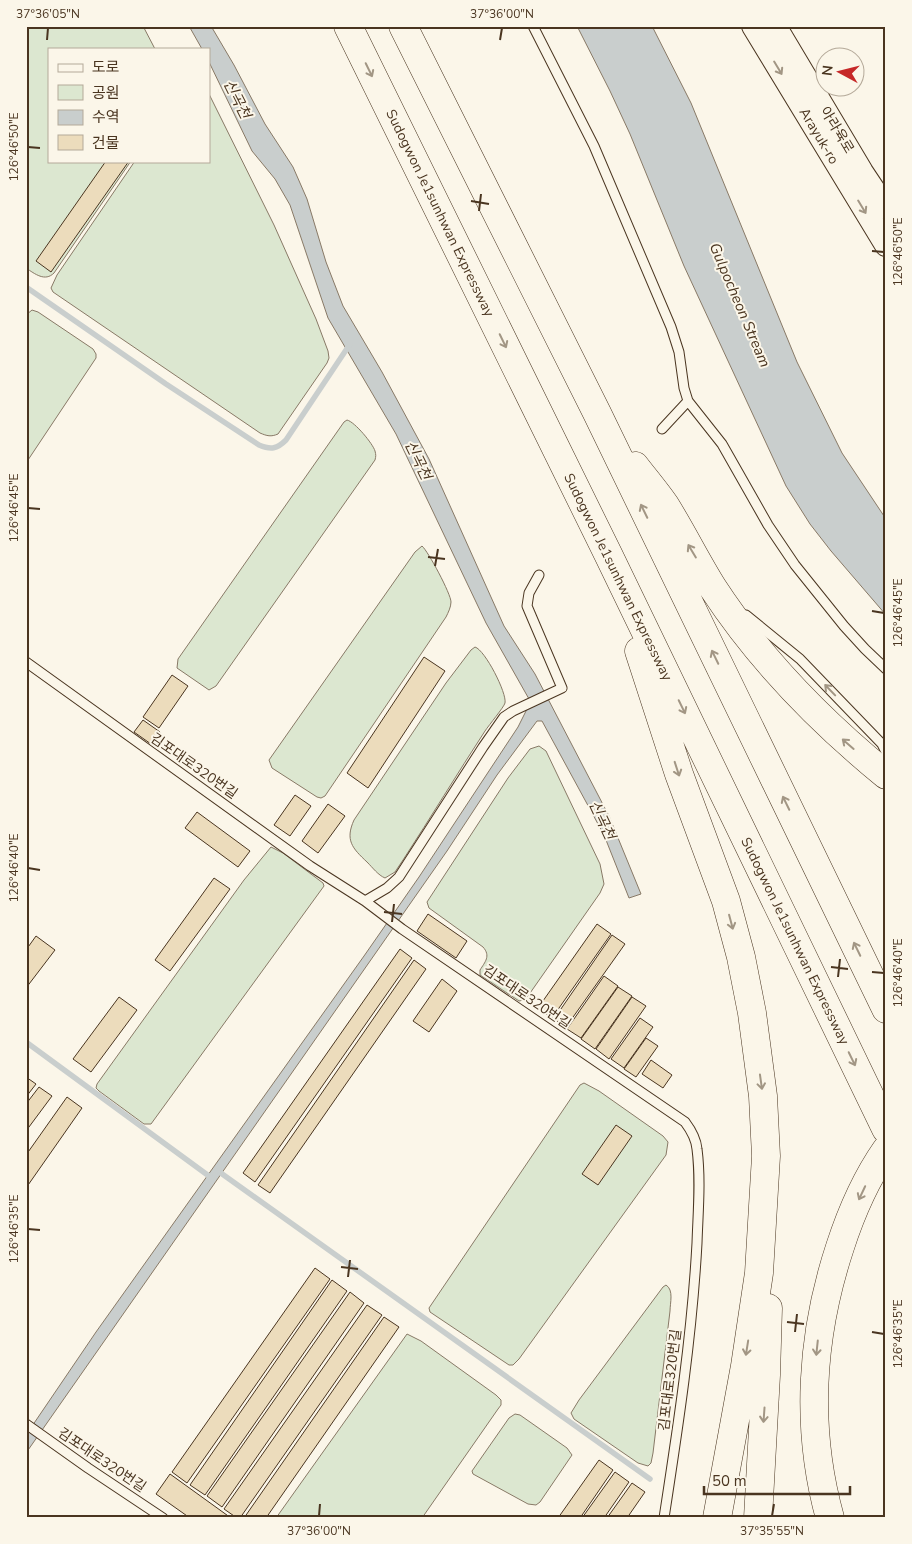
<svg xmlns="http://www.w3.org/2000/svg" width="912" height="1544" viewBox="0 0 912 1544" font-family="'Nunito Sans','Noto Sans KR',sans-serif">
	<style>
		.green { fill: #dce7d0; stroke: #887966 }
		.water { fill: #c9cecd; stroke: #887966 }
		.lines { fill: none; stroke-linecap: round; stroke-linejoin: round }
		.stream { stroke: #c9cecd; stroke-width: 5.5 }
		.building { fill: #ecdcbc; stroke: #4a3520 }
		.service-casing { stroke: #4a3520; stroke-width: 11 }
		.tertiary-casing { stroke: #4a3520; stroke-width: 24 }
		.motorway-casing { stroke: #4a3520; stroke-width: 29 }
		.service { stroke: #fbf6e9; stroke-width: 9 }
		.tertiary { stroke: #fbf6e9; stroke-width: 22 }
		.motorway { stroke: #fbf6e9; stroke-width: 28 }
		.oneway { stroke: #a29684 }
		.ticks { fill: none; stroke: #4a3520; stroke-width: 2 }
		.labels { text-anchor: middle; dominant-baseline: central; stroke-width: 4; stroke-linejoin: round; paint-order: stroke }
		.street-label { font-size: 14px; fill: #4a3520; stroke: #fbf6e9 }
		.water-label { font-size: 15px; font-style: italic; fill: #4a3520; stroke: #fbf6e9 }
		.neatline { fill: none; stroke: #4a3520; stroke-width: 2 }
		.ticks-label { font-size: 12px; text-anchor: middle; fill: #4a3520 }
	</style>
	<rect width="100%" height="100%" fill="#fbf6e9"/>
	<path class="green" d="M26 26H143L155 49H49V161H131L54 273C45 282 35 274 26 268Z
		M209 94 274 225 316 319 328 351 329 358 327 363 278 434C271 437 267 436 260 433L53 292 51 288 57 275 135 161H209Z
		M32 310 38 312 93 349 96 354V358L26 463V315Z
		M347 420C355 422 373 444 375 451 376 455 376 456 375 460L216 686 209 690 177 668 178 659 344 422Z
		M422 546C428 551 451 594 451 602 451 607 448 613 446 617L325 796 321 798 317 797 272 768 269 760 415 552Z
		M475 647C485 650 507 693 505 703 504 707 489 725 485 731 457 774 431 817 403 860L395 872 385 878C378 875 373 868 367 862 352 848 345 840 354 820L446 683 471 650Z
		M539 746 546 751 600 864 604 884 600 893 528 996 524 1000 519 1001 480 975V970C485 962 491 956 483 947L429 908 427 902 508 778 530 749Z
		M271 847 283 853 323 883 324 886 151 1124H144L99 1091 96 1088 97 1084 244 880Z
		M584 1083 599 1091 663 1136 668 1142 666 1155 519 1359 513 1365H509L430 1312 429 1308 580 1085Z
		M666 1285C674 1290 670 1303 670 1311L653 1453 651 1463 648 1466 638 1463 574 1419 571 1413 579 1400 663 1287Z
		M407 1334 421 1341 496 1395 501 1400V1405L498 1409 422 1518H276Z
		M515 1414 520 1415 567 1448 572 1455 540 1502 536 1505 528 1504 473 1474 472 1471 509 1418Z"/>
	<path class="water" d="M189 26H211L234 65 265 124 293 167 307 199 326 262 343 306 382 372 429 459 504 626 535 674 609 816 641 894 629 898 604 835 542 721H537L497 775 447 851 26 1453V1435L96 1332 364 956 419 877 518 727 526 711 529 699 486 623 396 434 328 318 290 205 275 179 252 151 209 62V49H202Z
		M577 26H652L691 103 797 362 842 453 886 519V615L831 551 810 524 786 486 684 266 630 134 610 91Z"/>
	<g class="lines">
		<path class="stream" d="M26 287 166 384 259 445C271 450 277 449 286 440L350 344
			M26 1042 213 1179
			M218 1171 650 1479"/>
	</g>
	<path class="building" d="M106 161H129L51 272 36 261Z
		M424 657 445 671 368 788 347 773Z
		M172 675 188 686 159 728 143 717Z
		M143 720 160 732 151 744 134 732Z
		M295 795 311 806 290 836 274 825Z
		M328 804 345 816 318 853 302 841Z
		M197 812 250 851 238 867 185 828Z
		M214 878 230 889 170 971 155 960Z
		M428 914 467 941 456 958 417 931Z
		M597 924 611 934 552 1018 538 1008Z
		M612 935 625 944 566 1027 554 1019Z
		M36 936 55 950 26 988V950Z
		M400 949 412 958 255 1182 243 1173Z
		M414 960 426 969 270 1193 258 1185Z
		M604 976 618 986 581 1038 567 1029Z
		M442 979 457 991 429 1032 413 1021Z
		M618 987 632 996 595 1049 581 1039Z
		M119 997 137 1010 91 1072 73 1059Z
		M632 997 646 1006 609 1059 596 1049Z
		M640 1018 653 1027 624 1068 611 1059Z
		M646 1038 658 1046 636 1077 624 1069Z
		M651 1060 672 1075 663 1088 642 1074Z
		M26 1077 36 1084 26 1097Z
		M39 1087 52 1096 26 1131V1104Z
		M67 1097 82 1108 26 1188V1155Z
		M616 1125 632 1136 598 1185 582 1174Z
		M315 1268 330 1279 187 1483 172 1472Z
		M332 1280 347 1291 205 1495 190 1485Z
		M350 1292 364 1303 222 1507 207 1496Z
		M367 1305 382 1315 240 1518H237L224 1509Z
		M384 1317 399 1327 266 1518H244Z
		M599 1460 613 1470 580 1518H558Z
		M615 1472 629 1482 604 1518H582Z
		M170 1474 231 1518H190L156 1494Z
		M632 1483 645 1492 627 1518H607Z"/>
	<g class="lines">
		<g class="service-casing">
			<path id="service" d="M533 26 594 146 671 327 679 352 684 388 688 401 722 444 768 525 795 565 844 626 865 649 886 669
				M662 429 688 401
				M746 615 800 659 882 744 886 752
				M26 662 310 866 365 901 402 929 685 1122C691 1130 696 1138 697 1149 701 1180 698 1212 697 1243 692 1336 678 1427 664 1518
				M365 901 387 888 399 877 483 747 504 717 513 711 562 688 527 606 529 593 539 575
				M26 1424 88 1468 163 1518"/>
		</g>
		<g class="tertiary-casing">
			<path id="tertiary" d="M753 26 886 245
				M775 26 862 172 886 208"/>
		</g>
		<g class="motorway-casing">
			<path id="motorway" d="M348 26 609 556 886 1129
				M403 26 597 413 886 1009
				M635 466C645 479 656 492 665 505 682 532 696 561 713 588 760 660 820 721 886 775
				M639 651 679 774 726 901 741 957 752 1013 763 1096 766 1156 759 1273 745 1366 717 1518
				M758 1518 766 1375 768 1308
				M830 1518C805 1428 811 1335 840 1247 851 1213 865 1180 886 1150"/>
		</g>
		<use href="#service" class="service"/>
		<use href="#tertiary" class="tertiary"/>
		<use href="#motorway" class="motorway"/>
	</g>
	<defs><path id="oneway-shaft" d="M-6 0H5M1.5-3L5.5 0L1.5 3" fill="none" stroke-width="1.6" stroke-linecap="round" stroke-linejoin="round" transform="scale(1.25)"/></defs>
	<g class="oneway">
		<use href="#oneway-shaft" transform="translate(778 68) rotate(59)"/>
		<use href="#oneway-shaft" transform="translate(369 70) rotate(64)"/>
		<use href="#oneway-shaft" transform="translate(862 207) rotate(59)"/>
		<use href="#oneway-shaft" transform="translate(503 341) rotate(64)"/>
		<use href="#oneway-shaft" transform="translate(644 511) rotate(-116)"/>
		<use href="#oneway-shaft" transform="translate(692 551) rotate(-121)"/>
		<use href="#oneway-shaft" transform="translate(715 657) rotate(-116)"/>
		<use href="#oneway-shaft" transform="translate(830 690) rotate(-134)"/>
		<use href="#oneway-shaft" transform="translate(682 707) rotate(64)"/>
		<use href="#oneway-shaft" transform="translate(848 744) rotate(-139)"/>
		<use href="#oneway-shaft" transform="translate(677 769) rotate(72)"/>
		<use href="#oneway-shaft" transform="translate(786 803) rotate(-116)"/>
		<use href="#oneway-shaft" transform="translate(731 922) rotate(75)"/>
		<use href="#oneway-shaft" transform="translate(857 949) rotate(-116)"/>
		<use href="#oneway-shaft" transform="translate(852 1059) rotate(64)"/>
		<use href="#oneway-shaft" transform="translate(761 1082) rotate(82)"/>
		<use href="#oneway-shaft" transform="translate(862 1193) rotate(115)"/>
		<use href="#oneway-shaft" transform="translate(747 1348) rotate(99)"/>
		<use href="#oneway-shaft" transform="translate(817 1348) rotate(96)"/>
		<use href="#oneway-shaft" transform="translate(764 1415) rotate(94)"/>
	</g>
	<path class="ticks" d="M47 40 48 28M500 40 502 28M28 147 40 148M471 201 489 204M479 211 481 194M872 251 884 252M28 508 40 509M428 557 445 559M435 566 438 549M872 611 884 613M28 868 40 870M384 912 402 914M392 922 394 904M831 967 848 969M872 972 884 973M838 977 840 959M28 1229 40 1230M341 1267 358 1269M348 1277 350 1260M787 1322 804 1324M795 1332 797 1314M872 1332 884 1334M319 1516 320 1504M772 1516 774 1504"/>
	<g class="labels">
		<g class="street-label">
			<text transform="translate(837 130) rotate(59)">아라육로</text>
			<text transform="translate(819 136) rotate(59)">Arayuk-ro</text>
			<text transform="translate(440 213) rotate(64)">Sudogwon Je1sunhwan Expressway</text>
			<text transform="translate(618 577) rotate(64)">Sudogwon Je1sunhwan Expressway</text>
			<text transform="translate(194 766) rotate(35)">김포대로320번길</text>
			<text transform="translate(795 941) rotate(64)">Sudogwon Je1sunhwan Expressway</text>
			<text transform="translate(527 997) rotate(34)">김포대로320번길</text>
			<text transform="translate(670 1380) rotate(-83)">김포대로320번길</text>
			<text transform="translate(102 1460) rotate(34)">김포대로320번길</text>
		</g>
		<g class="water-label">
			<text transform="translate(237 99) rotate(63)">신곡천</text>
			<text transform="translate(740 305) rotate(67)">Gulpocheon Stream</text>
			<text transform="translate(418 460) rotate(64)">신곡천</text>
			<text transform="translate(602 820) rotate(65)">신곡천</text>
		</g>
	</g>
	<rect width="912" height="1544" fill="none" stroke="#fbf6e9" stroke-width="55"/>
	<rect x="48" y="48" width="162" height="115" fill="#fbf6e9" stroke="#b4a999"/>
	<rect x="58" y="64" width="25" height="8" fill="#fbf6e9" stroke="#b4a999"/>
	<text x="92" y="72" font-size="15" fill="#4a3520">도로</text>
	<rect x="58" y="85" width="25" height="15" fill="#dce7d0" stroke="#b4a999"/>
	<text x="92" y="98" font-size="15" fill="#4a3520">공원</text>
	<rect x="58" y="110" width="25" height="15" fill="#c9cecd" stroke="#b4a999"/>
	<text x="92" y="122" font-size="15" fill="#4a3520">수역</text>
	<rect x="58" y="135" width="25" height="15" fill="#ecdcbc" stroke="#b4a999"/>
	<text x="92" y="148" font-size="15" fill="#4a3520">건물</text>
	<g transform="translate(840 72) rotate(277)"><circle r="24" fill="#fbf6e9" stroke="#b4a999"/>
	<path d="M0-4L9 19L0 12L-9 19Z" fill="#c62828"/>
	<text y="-8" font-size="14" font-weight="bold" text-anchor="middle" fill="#4a3520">N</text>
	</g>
	<path d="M704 1486v8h146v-8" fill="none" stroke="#4a3520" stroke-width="2.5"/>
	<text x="712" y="1486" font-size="15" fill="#4a3520" stroke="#fbf6e9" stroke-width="4" paint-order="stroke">50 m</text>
	<rect x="28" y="28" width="856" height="1488" class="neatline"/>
	<g class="ticks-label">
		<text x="48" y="18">37°36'05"N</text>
		<text x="502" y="18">37°36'00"N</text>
		<text transform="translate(14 147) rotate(-90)" y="4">126°46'50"E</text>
		<text transform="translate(898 252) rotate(-90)" y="4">126°46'50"E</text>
		<text transform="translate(14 508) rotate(-90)" y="4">126°46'45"E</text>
		<text transform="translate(898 613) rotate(-90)" y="4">126°46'45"E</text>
		<text transform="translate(14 868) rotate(-90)" y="4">126°46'40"E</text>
		<text transform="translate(898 973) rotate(-90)" y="4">126°46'40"E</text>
		<text transform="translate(14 1229) rotate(-90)" y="4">126°46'35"E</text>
		<text transform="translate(898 1334) rotate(-90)" y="4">126°46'35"E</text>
		<text x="319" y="1535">37°36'00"N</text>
		<text x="772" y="1535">37°35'55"N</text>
	</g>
</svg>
